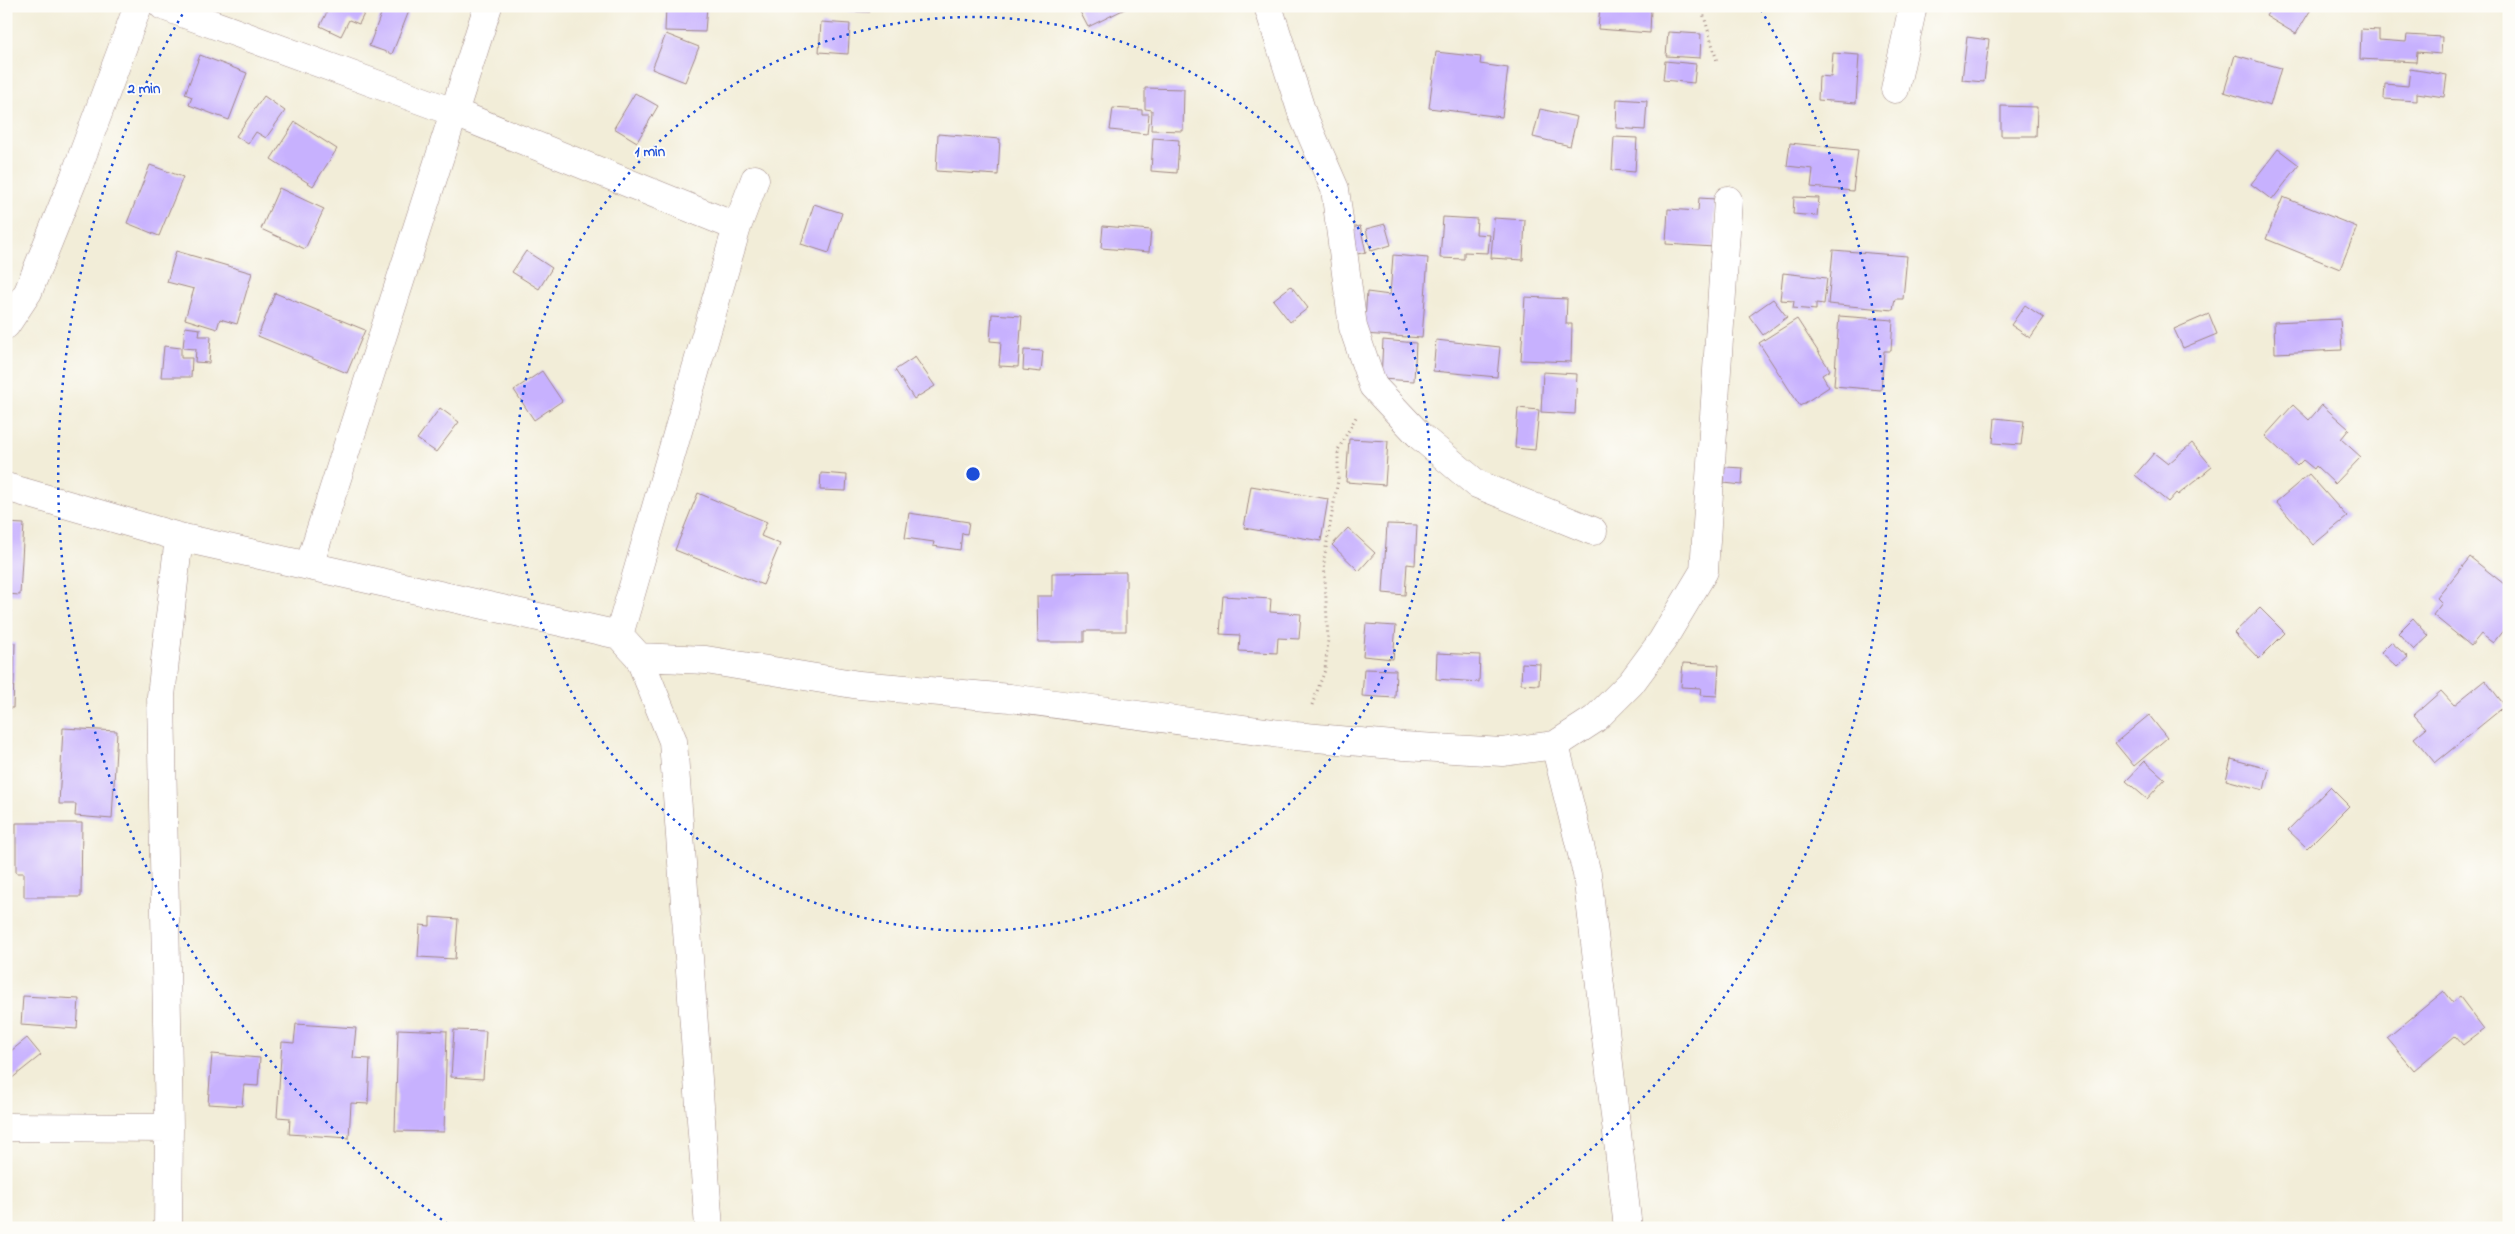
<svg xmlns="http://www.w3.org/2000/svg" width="2515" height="1234" viewBox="0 0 2515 1234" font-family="'Indie Flower',sans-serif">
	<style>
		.building { fill: #c7b1fe }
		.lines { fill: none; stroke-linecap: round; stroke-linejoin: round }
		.minor-casing { stroke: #9e8682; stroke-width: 29 }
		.path { stroke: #9e8682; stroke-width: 3; stroke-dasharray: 1 4; stroke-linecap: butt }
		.minor { stroke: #fff; stroke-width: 28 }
		.ring { fill: none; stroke: #1d4ed8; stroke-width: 2.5; stroke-dasharray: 2.5 5 }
		.centre { fill: #1d4ed8; stroke: #fdfcf7; stroke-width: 2.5 }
		.ring-label { font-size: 15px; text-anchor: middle; font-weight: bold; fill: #1d4ed8; stroke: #fdfcf7; stroke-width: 4; stroke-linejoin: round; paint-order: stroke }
	</style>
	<rect width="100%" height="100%" fill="#fdfcf7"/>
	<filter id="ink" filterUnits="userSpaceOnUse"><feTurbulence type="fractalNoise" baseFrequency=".02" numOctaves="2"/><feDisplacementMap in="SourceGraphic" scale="10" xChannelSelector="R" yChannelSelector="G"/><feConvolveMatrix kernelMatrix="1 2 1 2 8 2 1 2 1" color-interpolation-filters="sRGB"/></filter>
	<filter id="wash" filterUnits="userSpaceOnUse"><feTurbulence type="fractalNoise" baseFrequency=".0096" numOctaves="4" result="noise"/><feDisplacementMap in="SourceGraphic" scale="20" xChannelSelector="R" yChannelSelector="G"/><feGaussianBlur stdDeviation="1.12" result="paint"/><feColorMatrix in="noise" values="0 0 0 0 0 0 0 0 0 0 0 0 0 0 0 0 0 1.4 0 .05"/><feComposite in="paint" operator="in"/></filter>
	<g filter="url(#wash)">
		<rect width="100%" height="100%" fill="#f2edd8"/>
		<g id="blocks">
			<path class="building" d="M330 6H368L359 24 349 20 341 36 320 26Z
				M384 6H411L392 54 369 46Z
				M666 6H707L705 32 665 31Z
				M841 6H870V12L840 11Z
				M1077 6H1131L1088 27Z
				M1600 6 1651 9 1650 33 1598 29Z
				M2272 6H2313L2296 34 2266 16Z
				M821 22 850 24 848 54 819 52Z
				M2361 29 2379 30V40L2406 42 2407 35 2442 37 2441 54 2417 52 2416 62 2360 59Z
				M1668 32 1701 34 1700 58 1666 56Z
				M666 34 699 47 685 82 652 69Z
				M1967 37 1989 40 1984 82 1962 80Z
				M1436 52 1481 57 1480 64 1508 68 1502 117 1429 108Z
				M1833 53 1859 55 1856 103 1818 100 1819 76 1831 77Z
				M200 55 247 73 229 120 189 105 192 97 185 94Z
				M2235 55 2281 68 2270 106 2224 92Z
				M1665 61 1696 64 1694 83 1663 80Z
				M2410 69 2447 75 2444 97 2417 93V101L2384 99 2385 84 2408 86Z
				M1145 88 1184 89 1183 131 1151 130 1152 110 1145 109Z
				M635 93 658 106 637 142 614 128Z
				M264 96 285 111 266 138 256 132 248 144 236 136Z
				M1617 99 1647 101 1645 130 1616 128Z
				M2001 106 2037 107 2036 136H2001Z
				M1113 108 1142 110V114H1149L1147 134 1110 130Z
				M1540 109 1577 117 1570 146 1533 137Z
				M295 122 337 149 313 186 271 159Z
				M938 134 1000 139 998 175 936 171Z
				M1614 137 1637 138 1635 172 1612 170Z
				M1153 138 1179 140 1177 173 1151 171Z
				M1790 143 1858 150 1853 191 1811 187 1813 169 1787 166Z
				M2278 149 2299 165 2272 200 2251 184Z
				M150 165 183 177 159 236 127 223Z
				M279 188 324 209 305 249 261 229Z
				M1794 197 1819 198 1817 216 1793 214Z
				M2283 197 2357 227 2340 269 2266 239Z
				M1699 198 1716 199 1714 247 1666 244 1668 209 1698 211Z
				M814 204 842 213 829 253 801 244Z
				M1443 217 1477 219 1476 234 1490 235 1488 253 1464 252V259L1440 258Z
				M1494 218 1525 220 1523 260 1491 258Z
				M1385 224 1391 245 1371 251 1366 229Z
				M1103 226 1151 230 1149 252 1101 248Z
				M1360 226 1366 252 1345 257 1339 231Z
				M1833 250 1907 256 1903 299H1895L1893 310 1828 304Z
				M176 251 252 273 237 324 220 319 217 329 185 319 194 289 167 282Z
				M526 251 552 268 539 289 512 272Z
				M1393 255 1428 258 1422 338 1364 334 1367 292 1390 295Z
				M1783 273 1827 278 1824 304 1816 303V310L1793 308 1794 301 1780 300Z
				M1291 286 1308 308 1290 322 1273 300Z
				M275 293 365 330 347 373 258 336Z
				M1525 297 1567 299 1566 324H1572L1571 362 1521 360Z
				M1773 299 1787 317 1763 335 1749 316Z
				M2025 305 2044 318 2030 338 2011 325Z
				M992 314 1022 316 1018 367 999 366 1001 342 990 341Z
				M2209 314 2217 334 2183 348 2174 329Z
				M1839 316 1893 320 1891 351H1884L1881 390 1834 386Z
				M1797 319 1830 370 1822 375 1829 387 1800 406 1759 343Z
				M2340 319 2342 350 2275 353 2274 322Z
				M185 327 200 329 199 336H211L209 363 195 362 196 349 183 348Z
				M1383 340 1416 343 1414 381 1381 379Z
				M1436 340 1500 347 1497 377 1433 371Z
				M164 346 181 348V358H192L191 377H161Z
				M1024 350 1043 351 1041 372 1023 370Z
				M915 357 935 386 914 399 895 370Z
				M542 371 562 401 534 420 514 390Z
				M1543 372 1577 374 1575 414 1541 412Z
				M2293 405 2309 420 2322 405 2349 429 2341 439 2361 457 2335 484 2316 466 2314 469 2303 460 2297 466 2265 436Z
				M440 408 459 422 436 452 417 439Z
				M1518 408 1539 410 1535 450 1515 448Z
				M1995 418 2024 421 2021 445 1993 443Z
				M1349 439 1388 441 1385 485 1346 482Z
				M2192 443 2212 467 2178 495 2176 493 2168 502 2135 475 2154 453 2168 464Z
				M1725 467 1743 468 1742 485 1724 483Z
				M821 473 847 475 846 491 820 490Z
				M2309 474 2347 517 2313 545 2276 502Z
				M1251 486 1328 499 1321 541 1244 528Z
				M698 493 767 522 761 536 780 544 763 585 675 550Z
				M909 513 969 522 967 534 962 533 960 550 933 546 934 542 905 538Z
				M6 523 24 524 20 595 6 594Z
				M1387 524 1417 525 1415 565 1407 564 1405 595 1383 593Z
				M1348 528 1375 553 1359 571 1332 545Z
				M2470 557 2509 588V623L2493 643 2481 634 2471 646 2433 615 2442 603 2437 598Z
				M1126 572V631H1084V642H1038L1037 596H1052V573Z
				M1223 596 1271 599 1270 612 1301 614 1299 639 1278 638 1277 653 1239 651 1240 635 1220 634Z
				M2260 608 2285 633 2259 659 2234 633Z
				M6 610H11L10 637H6Z
				M2413 618 2429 636 2414 650 2398 633Z
				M1366 624 1396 626 1393 659 1363 656Z
				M2391 642 2408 657 2397 667 2381 652Z
				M6 643H15L13 708H6Z
				M1437 653 1480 655 1479 682 1436 679Z
				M1522 663 1540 664 1539 685 1521 684Z
				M1683 663 1719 665 1717 696 1700 695 1701 688 1681 687Z
				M1364 669 1396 670 1395 698 1362 696Z
				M2485 680 2505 706 2435 763 2414 738 2426 728 2414 715 2441 691 2454 705Z
				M2149 715 2167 738 2134 766 2115 743Z
				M63 728 117 731 112 819 75 816 76 804H59Z
				M2231 759 2269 769 2264 790 2226 780Z
				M2145 761 2165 779 2147 799 2126 781Z
				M2330 787 2349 806 2307 848 2288 830Z
				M16 823H82L81 897H24V873H16Z
				M430 917 458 919 455 959 418 957 420 925 430 926Z
				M2444 991 2453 1002 2460 997 2484 1029 2463 1045 2455 1036 2414 1070 2387 1038Z
				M23 996 79 999 77 1029 21 1025Z
				M296 1024 356 1028 353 1058 370 1059 368 1104 351 1103 349 1138 289 1134 290 1118 277 1117 282 1042 294 1043Z
				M398 1029 447 1031 444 1132 395 1131Z
				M454 1030 486 1031 483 1079 451 1077Z
				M27 1038 41 1055 6 1083V1055Z
				M212 1054 260 1058 258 1086 244 1085 242 1106 208 1104Z"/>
		</g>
	</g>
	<g filter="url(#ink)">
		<use href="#blocks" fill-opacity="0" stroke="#9e8682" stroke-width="1"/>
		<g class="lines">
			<g class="minor-casing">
				<path id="minor" d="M163 6 453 112 737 227
					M1268 6 1302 113 1335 189 1353 327 1373 386 1420 436 1477 484 1593 531
					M1895 89 1913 6
					M6 325 28 292 74 178 138 6
					M6 487 179 537 619 635 639 657 673 741 709 1228
					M309 566 488 6
					M619 635 737 227 755 179
					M639 657 706 660 859 685 1010 698 1295 736 1404 746 1502 752 1555 745 1595 719 1631 683 1662 641 1704 571 1728 200
					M1555 745 1587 874 1628 1228
					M6 1127 169 1128
					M168 1228 169 1128 161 696 179 537"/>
			</g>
			<path class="path" d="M1701 6 1717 61
				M1312 705 1325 670 1328 641 1324 559 1338 480V450L1356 417"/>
			<use href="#minor" class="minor"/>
		</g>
	</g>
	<g class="ring">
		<circle cx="973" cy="474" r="457"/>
		<path d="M448 1224A915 915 0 0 1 185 10M1761 10A915 915 0 0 1 1498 1224"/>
	</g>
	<circle cx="973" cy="474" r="8" class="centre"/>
	<g class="ring-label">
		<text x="144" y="93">2 min</text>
		<text x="650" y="156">1 min</text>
	</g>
	<rect width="2515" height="1234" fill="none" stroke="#fdfcf7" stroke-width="25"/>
</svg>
